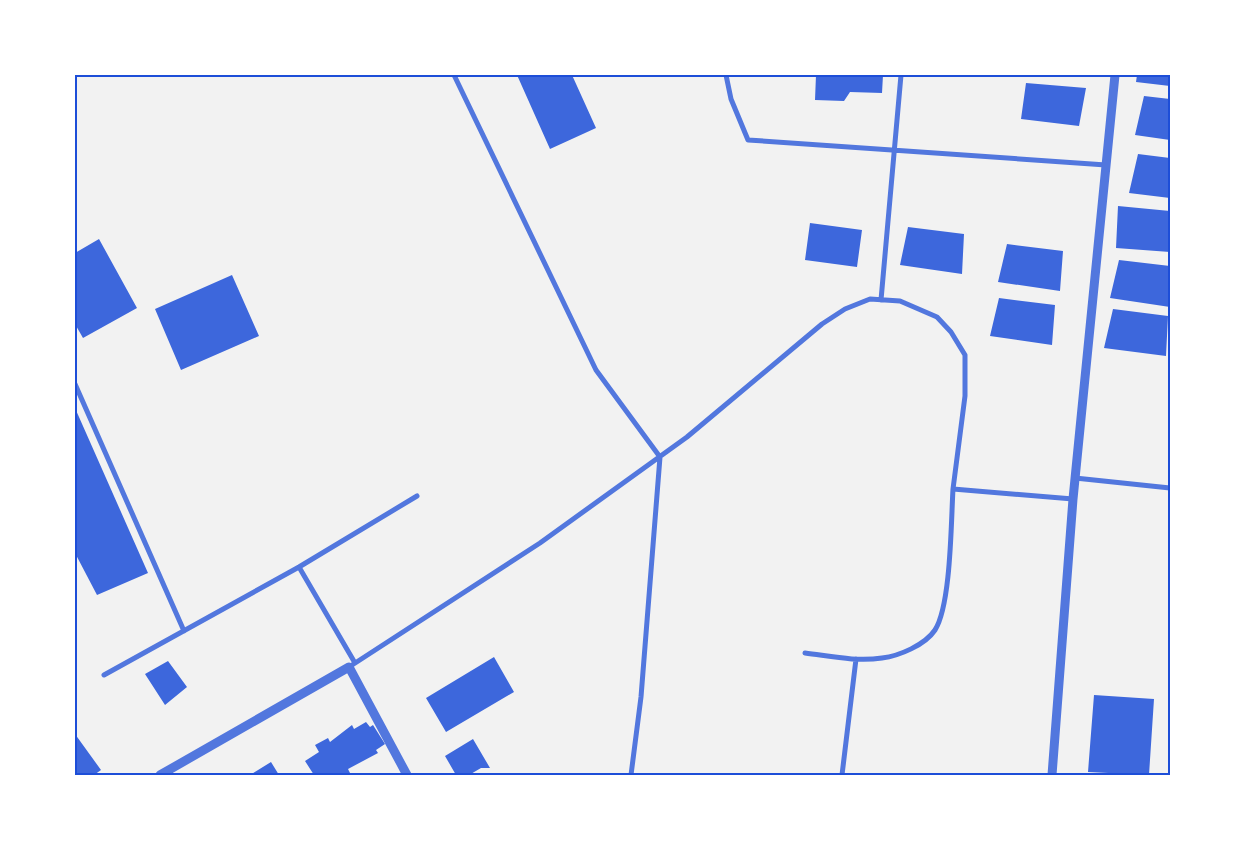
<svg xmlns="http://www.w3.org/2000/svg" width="1245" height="850" viewBox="0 0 1245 850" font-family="Arial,sans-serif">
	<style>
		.building { fill: #3d67dc }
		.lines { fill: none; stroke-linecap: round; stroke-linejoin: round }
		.minor { stroke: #5277de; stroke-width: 5 }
		.tertiary { stroke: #5277de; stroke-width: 9 }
		.neatline { fill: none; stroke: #1d4ed8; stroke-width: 2 }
	</style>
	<rect width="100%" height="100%" fill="#f2f2f2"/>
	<path class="building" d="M517 75H572L596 128 550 149Z
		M816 75H883L882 93 850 92 844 101 815 100Z
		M1137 75H1170V86L1136 82Z
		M1026 83 1086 88 1079 126 1021 119Z
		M1144 96 1170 99V140L1135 135Z
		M1138 154 1170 158V198L1129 193Z
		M1118 206 1170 211V252L1116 248Z
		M810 223 862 230 857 267 805 260Z
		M908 227 964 234 962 274 900 265Z
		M99 239 137 308 83 338 75 324V253Z
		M1007 244 1063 251 1060 291 998 282Z
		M1119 260 1170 266V307L1110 298Z
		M232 275 259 336 181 370 155 309Z
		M999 298 1055 305 1052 345 990 336Z
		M1113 309 1168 316 1166 356 1104 348Z
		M75 408 148 573 97 595 75 553Z
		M494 657 514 692 446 732 426 698Z
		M168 661 187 687 165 705 145 674Z
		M1094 695 1154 699 1149 775 1088 772Z
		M366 722 370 727 373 725 385 744 376 750 378 753 348 769 350 773 346 775H314L305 761 319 752 315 745 328 738 330 742 352 725 354 729Z
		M75 734 101 770 94 775H75Z
		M473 739 490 768H481L469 775H456L445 756Z
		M271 762 279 775H250Z"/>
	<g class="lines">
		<path class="minor" d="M454 75 596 370 660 457 641 697 631 775
			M726 75 731 99 748 140 1106 165
			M881 300 901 75
			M75 384 184 631
			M1075 478 1170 488
			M299 567 355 663
			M805 653C830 656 856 662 882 658 899 656 925 645 935 630 951 605 951 522 953 489
			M349 667 540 543 687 437 822 324 845 309 870 299 900 301 937 317 951 332 965 355V396L953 489 1073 499
			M104 675 299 567 417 496
			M842 775 856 659"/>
		<path class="tertiary" d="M160 775 349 667 407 775
			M1052 775 1073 499 1115 75"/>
	</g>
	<rect width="1245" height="850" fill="none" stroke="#ffffff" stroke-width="152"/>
	<rect x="76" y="76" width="1093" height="698" class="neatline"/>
</svg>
